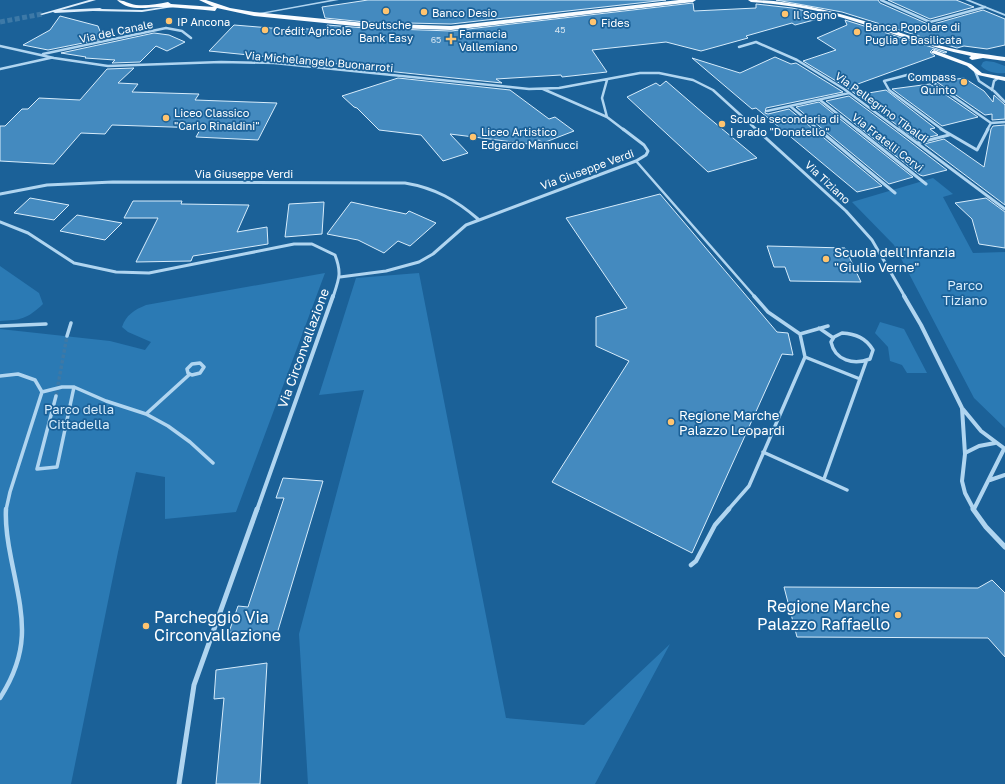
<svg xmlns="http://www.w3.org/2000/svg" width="1005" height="784" viewBox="0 0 1005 784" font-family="'Golos Text',sans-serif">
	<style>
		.green { fill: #2b7ab4 }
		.building { fill: #448abf; stroke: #d7ecfb }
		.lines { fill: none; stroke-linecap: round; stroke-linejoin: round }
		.pedestrian-tunnel { stroke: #3d79a7; stroke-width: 3.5; stroke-dasharray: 3.5 2; stroke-linecap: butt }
		.secondary-tunnel { stroke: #3d79a7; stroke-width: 5; stroke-dasharray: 5 2.5; stroke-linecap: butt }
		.pedestrian-far2 { stroke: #b0d5f0; stroke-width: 2.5 }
		.pedestrian-far1 { stroke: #b0d5f0; stroke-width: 3.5 }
		.pedestrian { stroke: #b0d5f0; stroke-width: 4.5 }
		.minor-far3 { stroke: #b0d5f0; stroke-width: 2.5 }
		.minor-far2 { stroke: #b0d5f0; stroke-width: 3 }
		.minor-far1 { stroke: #b0d5f0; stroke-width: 4 }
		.minor { stroke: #b0d5f0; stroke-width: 5 }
		.tertiary { fill: #b0d5f0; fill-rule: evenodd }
		.secondary { fill: #deeefb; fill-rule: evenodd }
		.primary { fill: #f9fcff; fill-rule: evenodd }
		.poi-dot { fill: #ffc46f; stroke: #1b6198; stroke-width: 1.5 }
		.labels { text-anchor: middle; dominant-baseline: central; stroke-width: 3.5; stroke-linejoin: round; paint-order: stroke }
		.far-number-label { font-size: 9px; fill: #d0e2ef }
		.far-poi-label { font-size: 11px; fill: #fff; stroke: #1b6198; text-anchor: start }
		.far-street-label { font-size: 11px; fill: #fff; stroke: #1b6198 }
		.poi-label { font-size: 13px; fill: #fff; stroke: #1b6198; text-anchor: start }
		.park-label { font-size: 13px; fill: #d7ecfb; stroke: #1b6198 }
		.street-label { font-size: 13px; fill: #fff; stroke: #1b6198 }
		.near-poi-label { font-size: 16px; fill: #fff; stroke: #1b6198; text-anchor: end }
	</style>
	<rect width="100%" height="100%" fill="#1b6198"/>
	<path class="green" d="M986 61 994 62 1005 66V73C996 74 987 72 981 66L983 62Z
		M933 178 953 194 943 197 973 253 1005 252V428L974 398 894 245 852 202Z
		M0 266 39 293 43 304C27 319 21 320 0 321Z
		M325 273 236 512 165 519V477L136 472 118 552 71 784H0V329L110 341 145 350 151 342 128 332 122 327C126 315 134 310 146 305Z
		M419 273 506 718 584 725 670 644 595 784H308L299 634 364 390 319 395 356 278Z
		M880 322 904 329 927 373H907L902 365 890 361 888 347 875 333Z"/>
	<path class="building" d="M368 0H666L451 24 365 22 325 18 322 7Z
		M776 0H878L880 3 930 25 983 10 1005 19V45L987 49 964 46 957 48 842 12Z
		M888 0H956L974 7 930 19Z
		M693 3 694 11 756 8V4L792 8 829 16 795 25 792 23 746 36 748 38 701 51 666 42 592 50 607 72 562 77 561 75 496 79 502 83 348 67 349 65 209 51 234 25 295 30 297 28 329 31 327 25 365 28 451 31Z
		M60 16 98 26 103 39 48 50 23 45 50 30Z
		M845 20 947 52 945 53 933 49 930 52 935 56 855 85 857 95 886 90 935 128 930 129 938 135 917 140 846 87 803 61 836 50 817 38 847 25Z
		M154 33 169 35 185 42 167 51 156 46 140 62 112 63 115 60 85 58 86 57 61 53Z
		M775 57 791 64 796 63 843 92 766 108 765 113 768 114 789 109 882 186 857 192 756 108 752 109 692 58 740 73Z
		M134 68 118 83 138 84 132 92 199 94 195 100 277 103 258 140 196 137 201 128 112 125 105 134 81 133 54 164 0 161V126H5L22 109H28L39 98 80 100 107 69Z
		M398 78 510 90 549 119 555 117 574 131 543 143 539 140 529 144 450 134 468 153 443 161 421 135 379 130 357 108 354 107 342 96Z
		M964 78 984 91 993 102 994 95 1005 105V119L992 120V114L985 115 937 82Z
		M666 81 703 113 757 158 708 172 627 97 656 83 660 86Z
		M930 84 978 117 942 126 892 89Z
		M849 96 896 131 947 170 923 176 920 175 826 101Z
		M819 102 855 131 913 177 889 184 796 107Z
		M1005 125V205L924 144 944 139 984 167 991 129 993 126Z
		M660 194 777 332 788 333 793 355 782 354 692 553 552 482 629 361 596 346V317L627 308 566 218Z
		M30 198 69 205 54 220 14 213Z
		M986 198 1005 212V248L979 244 972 219 955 203Z
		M133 201H182L181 204 249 205 237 232 267 227 268 244 193 256 191 261 136 262 158 218H124Z
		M324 202 322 234 285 237 289 204Z
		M351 202 406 214 409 211 436 223 410 246 398 241 384 253 358 240 327 234Z
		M77 215 122 223 105 240 60 231Z
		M767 246 845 248 861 282 790 281 785 267H774Z
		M283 478 323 481 276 637 229 632 238 606 248 607 284 498H276Z
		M992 580 1005 593V657L988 638 797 637 784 587 978 588Z
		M267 663 260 784H216L224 698 214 699 216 670Z"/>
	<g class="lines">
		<path class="pedestrian-tunnel" d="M56 396 67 336"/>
		<path class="secondary-tunnel" d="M0 22 42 14"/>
		<path class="pedestrian-far2" d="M636 161 755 297"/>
		<path class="pedestrian-far1" d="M0 326 46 324
			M819 328 832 337
			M842 333C856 334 866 338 873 350L870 359C854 365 835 361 831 342L834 337Z
			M800 334 828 326
			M67 336 71 323
			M805 357 860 379
			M200 363 204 367 200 373 192 375 188 373 187 369 192 364Z
			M0 376 18 374 35 380 42 392 10 492 6 510
			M42 392 62 387H74L106 401 146 414 168 426 190 442 213 463
			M56 396 37 469 57 467 74 387
			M146 414 190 374
			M763 452 847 490
			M824 479 866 362
			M728 510 749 486 805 357 800 334 768 312 754 296"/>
		<path class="pedestrian" d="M691 565 696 561 715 525 729 509
			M0 698C33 647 22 614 11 558 8 543 5 526 6 509"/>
		<path class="minor-far3" d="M881 0 930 22 985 7
			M0 46 54 58 108 66 221 62 274 63 529 89 559 88 640 73H659L693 80 713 90 757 130
			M739 47 756 42 797 60 844 89 899 130
			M43 54 166 28 182 31 191 38
			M0 69 50 58
			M975 71 979 81 994 91 1005 102
			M607 80 602 98 607 117
			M543 89 607 117 624 130
			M992 90 994 81 998 78
			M820 100 858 130
			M790 106 819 130
			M767 111 849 93
			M991 123 1005 122
			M943 130 889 90 884 81 907 75 931 81 991 123
			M987 130 991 123"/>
		<path class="minor-far2" d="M756 129 846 211 872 240 905 297
			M818 129 895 193
			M857 129 926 184
			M898 129 1005 209
			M941 129 977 150 988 129
			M917 143 949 135
			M0 194 47 185 113 182 405 183C435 188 456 200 478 219
			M0 222 28 233 74 263 116 272 149 273 294 244H312L335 255C342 273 339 279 333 297
			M340 277 386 271 419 262 433 254 466 225 636 161 646 155 648 151 644 145 623 129"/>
		<path class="minor-far1" d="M904 296 921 325 962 408 981 431 1005 449
			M962 408 965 454 962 481 965 493 974 510
			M965 453 979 446 995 443
			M990 480 1005 475
			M974 509 1004 449
			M257 510 333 296"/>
		<path class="minor" d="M973 509 986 527 1005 547
			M179 784 194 685 257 509"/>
		<path class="tertiary" d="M330 0H339L256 15 254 14Z
			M965 0H970L1005 14V16Z"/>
		<path class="secondary" d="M89 0H96L61 10 100 8 102 9 142 10 177 5 179 6 142 12 93 11 55 13 53 12 42 15 40 14Z"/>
		<path class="primary" d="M117 0C124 0 129 4 136 5 147 6 158 4 168 2L171 4 214 7 199 0H206L230 8 254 12 365 23 451 26 679 0H696L693 2 451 30 365 27 254 16 217 8 215 11C198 9 182 8 165 7 149 6 131 13 117 0Z
			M748 0C816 0 878 27 942 46 963 52 984 54 1005 57V61L983 58 972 60 969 58 971 56C924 46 879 28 833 15 806 7 778 4 751 2Z
			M934 50 971 64 982 73 1005 77V81L978 75 967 66 932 53 931 52Z"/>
	</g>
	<g class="poi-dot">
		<circle cx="386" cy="11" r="4"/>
		<circle cx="424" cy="12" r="4"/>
		<circle cx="785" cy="14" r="4"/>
		<circle cx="169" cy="21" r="4"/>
		<circle cx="593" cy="22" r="4"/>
		<circle cx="265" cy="30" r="4"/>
		<circle cx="857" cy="32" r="4"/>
		<path d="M449 33h4v4h4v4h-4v4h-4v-4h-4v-4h4z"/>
		<circle cx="964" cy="82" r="4"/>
		<circle cx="166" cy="118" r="4"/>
		<circle cx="722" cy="124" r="4"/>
		<circle cx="473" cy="137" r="4"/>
		<circle cx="826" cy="259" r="4"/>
		<circle cx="671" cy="422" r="4"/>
		<circle cx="898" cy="615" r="4"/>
		<circle cx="146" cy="626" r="4"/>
	</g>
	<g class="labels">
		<g class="far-number-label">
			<text x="560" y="29">45</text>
			<text x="436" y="39">65</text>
		</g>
		<g class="far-poi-label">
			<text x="432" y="12">Banco Desio</text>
			<text x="793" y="14">Il Sogno</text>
			<text x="177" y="21">IP Ancona</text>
			<text x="601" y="22">Fides</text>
			<text x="386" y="24" text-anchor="middle">Deutsche<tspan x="386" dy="13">Bank Easy</tspan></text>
			<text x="865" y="26">Banca Popolare di<tspan x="865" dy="13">Puglia e Basilicata</tspan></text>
			<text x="273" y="30">Crédit Agricole</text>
			<text x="459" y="33">Farmacia<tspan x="459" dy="13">Vallemiano</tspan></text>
			<text x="956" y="76" text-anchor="end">Compass<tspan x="956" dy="13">Quinto</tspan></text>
			<text x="174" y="112">Liceo Classico<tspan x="174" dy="13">"Carlo Rinaldini"</tspan></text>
			<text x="730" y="118">Scuola secondaria di<tspan x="730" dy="13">I grado "Donatello"</tspan></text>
			<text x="481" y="131">Liceo Artistico<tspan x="481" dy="13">Edgardo Mannucci</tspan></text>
		</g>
		<g class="far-street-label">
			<text transform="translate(116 31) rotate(-12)">Via del Canale</text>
			<text transform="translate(319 61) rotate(5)">Via Michelangelo Buonarroti</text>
			<text transform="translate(882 107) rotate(36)">Via Pellegrino Tibaldi</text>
			<text transform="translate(888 142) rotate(38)">Via Fratelli Cervi</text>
			<text transform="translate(587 169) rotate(-20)">Via Giuseppe Verdi</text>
			<text x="244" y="173">Via Giuseppe Verdi</text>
			<text transform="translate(828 182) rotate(43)">Via Tiziano</text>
		</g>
		<g class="poi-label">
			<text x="834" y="252">Scuola dell'Infanzia<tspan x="834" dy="15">"Giulio Verne"</tspan></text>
			<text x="679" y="415">Regione Marche<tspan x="679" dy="15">Palazzo Leopardi</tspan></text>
		</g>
		<g class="park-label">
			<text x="965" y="285">Parco<tspan x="965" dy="15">Tiziano</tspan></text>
			<text x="79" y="409">Parco della<tspan x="79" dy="15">Cittadella</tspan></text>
		</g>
		<g class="street-label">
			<text transform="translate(303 348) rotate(-70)">Via Circonvallazione</text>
		</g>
		<g class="near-poi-label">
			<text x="890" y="606">Regione Marche<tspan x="890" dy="18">Palazzo Raffaello</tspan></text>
			<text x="154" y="617" text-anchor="start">Parcheggio Via<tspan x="154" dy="18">Circonvallazione</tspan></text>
		</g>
	</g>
</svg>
